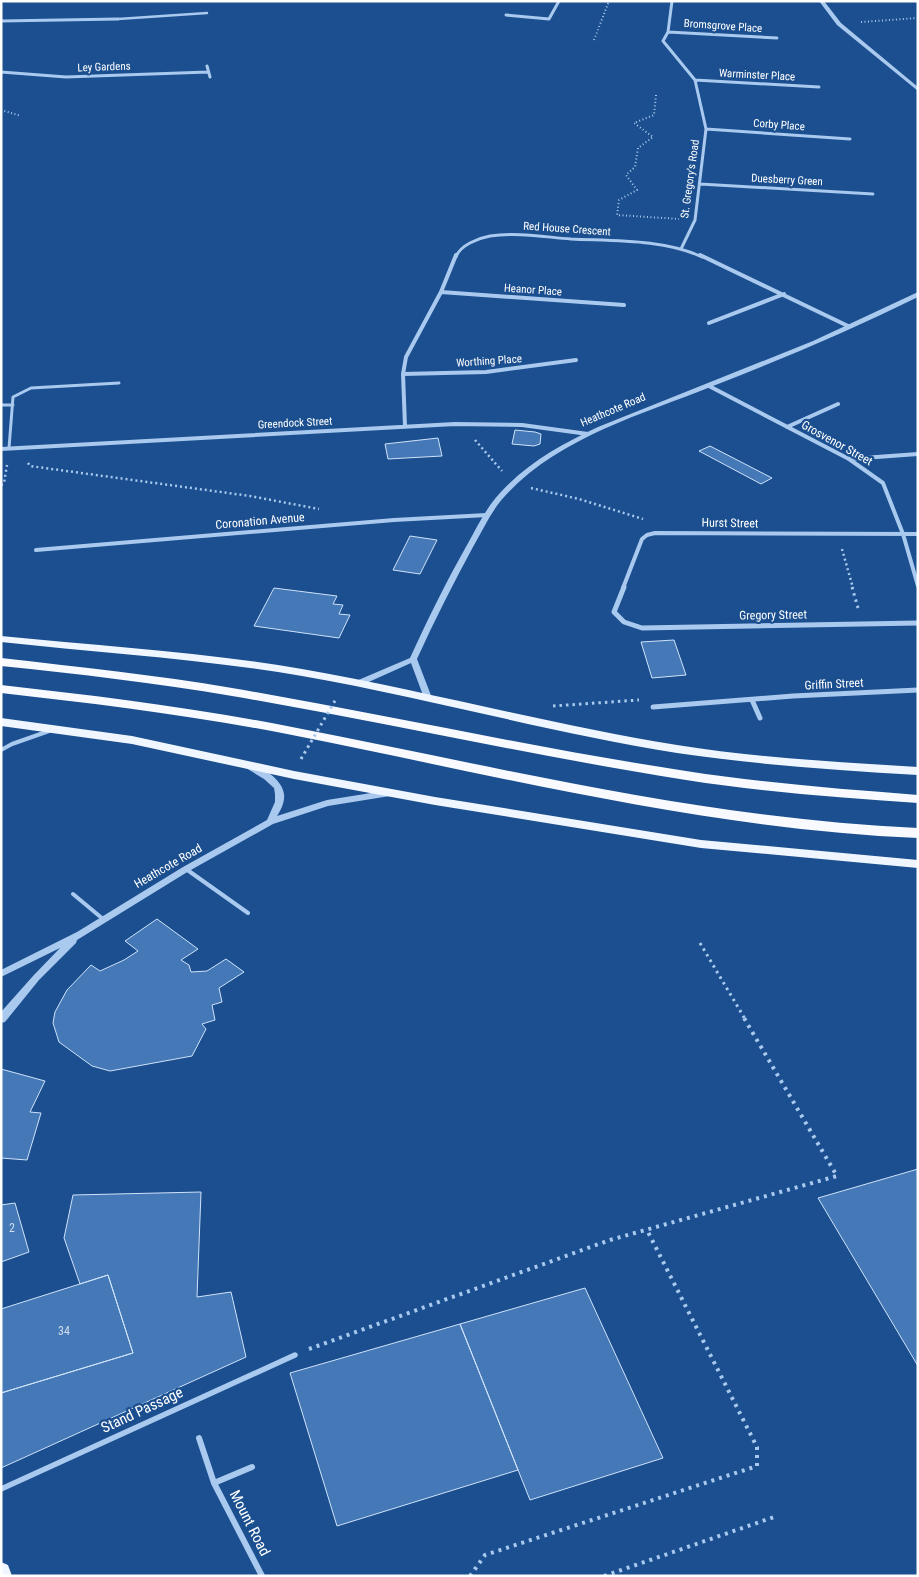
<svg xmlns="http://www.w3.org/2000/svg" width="919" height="1577" viewBox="0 0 919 1577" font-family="'Roboto Condensed',sans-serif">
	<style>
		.building { fill: #4478b7; stroke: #cfe3fa }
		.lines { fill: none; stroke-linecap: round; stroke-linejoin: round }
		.path-far3 { stroke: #a9c9ee; stroke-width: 2; stroke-dasharray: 1 2.5; stroke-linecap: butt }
		.path-far2 { stroke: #a9c9ee; stroke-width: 2.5; stroke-dasharray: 2 3; stroke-linecap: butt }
		.path-far1 { stroke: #a9c9ee; stroke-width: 3; stroke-dasharray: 2.5 4; stroke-linecap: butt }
		.path { stroke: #a9c9ee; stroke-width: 4; stroke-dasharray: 3 5; stroke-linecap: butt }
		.service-far2 { stroke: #a9c9ee; stroke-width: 2.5 }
		.service-far1 { stroke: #a9c9ee; stroke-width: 3 }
		.service { stroke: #a9c9ee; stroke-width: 4 }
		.pedestrian { stroke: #a9c9ee; stroke-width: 5.5 }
		.minor-far3 { stroke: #a9c9ee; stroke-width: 3 }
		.minor-far2 { stroke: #a9c9ee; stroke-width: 4 }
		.minor-far1 { stroke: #a9c9ee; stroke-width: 5 }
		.minor { stroke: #a9c9ee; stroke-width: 6 }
		.tertiary { fill: #a9c9ee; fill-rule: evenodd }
		.primary { fill: #f0f6ff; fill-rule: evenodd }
		.trunk { fill: #f8faff; fill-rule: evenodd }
		.path-bridge { stroke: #a9c9ee; stroke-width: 3; stroke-dasharray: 2.5 4; stroke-linecap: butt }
		.labels { text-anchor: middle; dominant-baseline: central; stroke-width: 4.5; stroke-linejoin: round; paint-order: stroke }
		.far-street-label { font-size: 11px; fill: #fff; stroke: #1b4f8f }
		.street-label { font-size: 12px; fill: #fff; stroke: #1b4f8f }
		.near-number-label { font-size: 12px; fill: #d0dded }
		.near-street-label { font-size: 15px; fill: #fff; stroke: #1b4f8f }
	</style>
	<rect width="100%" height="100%" fill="#1b4f8f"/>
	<path class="building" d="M515 430 535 432 541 434 540 444 534 446 512 444Z
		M438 438 442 456 388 459 385 444Z
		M710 446 772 478 761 484 699 451Z
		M410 536 437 540 420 574 393 570Z
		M274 588 337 596 333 604 343 605 339 614 350 615 339 638 254 626Z
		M674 640 686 675 652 678 641 642Z
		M157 919 198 949 181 960 189 965 191 972 207 971 226 959 244 972 219 988 222 1002 212 1005 215 1020 202 1024 206 1029 192 1056 110 1071 92 1066 59 1042 53 1023 55 1012 67 990 91 965 100 971 124 960 138 951 125 941Z
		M1 1069 45 1081 30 1112 41 1113 27 1160 1 1158Z
		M918 1169V1366L818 1198Z
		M201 1192 197 1297 231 1292 246 1357 1 1468V1393L133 1353 108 1275 80 1284 64 1238 73 1195Z
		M15 1203 29 1252 1 1262V1205Z
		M108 1275 133 1353 1 1393V1309Z
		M585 1288 663 1458 530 1500 460 1324Z
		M460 1324 518 1470 337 1526 290 1373Z"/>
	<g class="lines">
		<path class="path-far3" d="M861 22 918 18
			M594 40 609 1
			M656 95 654 115 634 123 653 137 638 148 635 167 626 175 637 190 619 200 617 215 679 219
			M1 110 21 116"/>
		<path class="path-far2" d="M475 440 502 471
			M28 463 30 466 250 496 319 509
			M1 485 4 483 7 465
			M531 488 579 499 643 519
			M842 549 853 588"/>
		<path class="path-far1" d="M852 587 858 608
			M553 706 639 700
			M700 943 745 1019"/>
		<path class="path" d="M309 1349 610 1240 837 1176 744 1018
			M470 1576 485 1555 757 1466V1447L647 1230
			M604 1576 774 1517"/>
		<path class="service-far2" d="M118 19 207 13"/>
		<path class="service-far1" d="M1 405H13
			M9 448 13 397 31 388 119 383"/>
		<path class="service" d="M1 750 12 744 49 731
			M186 869 248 913
			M73 894 103 919"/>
		<path class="pedestrian" d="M1 1489 295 1355"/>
		<path class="minor-far3" d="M672 1 668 32 663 41 695 80 706 129 695 220 681 249
			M506 15 549 19 559 1
			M1 21 118 19
			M668 32 777 38
			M207 66 210 77
			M1 72 66 77 208 72
			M695 80 819 87
			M706 129 850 139
			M700 184 873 194
			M456 257C460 245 479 238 490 236 517 232 544 237 571 239 611 241 665 239 702 257"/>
		<path class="minor-far2" d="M700 255 848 326
			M441 292 624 305
			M709 323 784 294
			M403 374 486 372 576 360
			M709 386 849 459 883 483 903 534 918 586
			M405 426 403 374 406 357 441 292 456 255
			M787 427 838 404
			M1 449 455 424 522 425 588 434
			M849 459 918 454
			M36 550 394 520 487 515
			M623 588 642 539 647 535 655 533 918 534"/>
		<path class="minor-far1" d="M624 587 614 612 624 622 642 628 918 623
			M752 700 760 718
			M653 707 793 696 918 690"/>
		<path class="minor" d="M199 1438 214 1483 262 1576
			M214 1483 252 1467"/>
		<path class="tertiary" d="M819 1H824L841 23 918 87V91L837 25Z
			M918 292V297C851 330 783 359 713 386 641 415 559 437 505 496 491 511 483 530 473 547 453 584 434 621 417 659L432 698 431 700H425L424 698 411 663 362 685H356L355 683 356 681 410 658C428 619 446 582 467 545 477 527 486 508 500 493 527 463 562 444 598 427L813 341Z
			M249 763C262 767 282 779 284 794 285 802 281 810 277 816L327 800 390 790 394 793 390 796 328 806 273 824 189 871 77 940 76 943 39 980 5 1022 1 1023V1012L33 976 60 948 1 977V970L77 932 183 867 267 820 275 802V794L274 788 264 779 246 768 245 766 246 764Z"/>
		<path class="primary" d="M1 636C101 646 203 652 302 669 428 691 551 725 677 745 757 758 837 762 918 767V775C837 770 757 765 677 753 551 733 428 698 302 676 203 659 101 653 1 642Z
			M1 718 132 736 294 771 435 797 701 840 918 860V868L701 848 435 805 294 779 132 744 1 726Z
			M1 1562 8 1565 12 1576H1Z"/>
		<path class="trunk" d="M1 658C79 667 156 675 232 688 384 714 534 748 686 771 763 783 840 789 918 795V803C840 798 763 792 686 780 534 756 384 722 232 696 156 683 79 674 1 666Z
			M1 685C99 696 196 708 292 727 499 767 706 819 918 828V838C706 829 499 776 292 735 196 716 99 704 1 693Z"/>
		<path class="path-bridge" d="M301 759 336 699"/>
	</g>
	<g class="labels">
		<g class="far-street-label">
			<text transform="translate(723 26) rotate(4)">Bromsgrove Place</text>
			<text transform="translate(104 67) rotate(-2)">Ley Gardens</text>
			<text transform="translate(757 75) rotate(3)">Warminster Place</text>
			<text transform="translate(779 125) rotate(4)">Corby Place</text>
			<text transform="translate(690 179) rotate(-82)">St. Gregory's Road</text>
			<text transform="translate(787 180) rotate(3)">Duesberry Green</text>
			<text transform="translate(567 229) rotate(4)">Red House Crescent</text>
			<text transform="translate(533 290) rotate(4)">Heanor Place</text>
			<text transform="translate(489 361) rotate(-4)">Worthing Place</text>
			<text transform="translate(613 410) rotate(-23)">Heathcote Road</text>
			<text transform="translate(295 423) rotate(-3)">Greendock Street</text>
		</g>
		<g class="street-label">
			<text transform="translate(837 443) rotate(29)">Grosvenor Street</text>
			<text transform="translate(260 521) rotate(-5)">Coronation Avenue</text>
			<text transform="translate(730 523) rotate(1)">Hurst Street</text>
			<text transform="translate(773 615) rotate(-1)">Gregory Street</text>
			<text transform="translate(834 684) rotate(-3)">Griffin Street</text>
			<text transform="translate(168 866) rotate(-30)">Heathcote Road</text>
		</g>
		<g class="near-number-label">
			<text x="12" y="1228">2</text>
			<text x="64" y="1331">34</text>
		</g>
		<g class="near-street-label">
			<text transform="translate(142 1410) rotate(-25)">Stand Passage</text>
			<text transform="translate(250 1523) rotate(63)">Mount Road</text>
		</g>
	</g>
	<rect width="919" height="1577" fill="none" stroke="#ffffff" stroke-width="5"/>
</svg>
